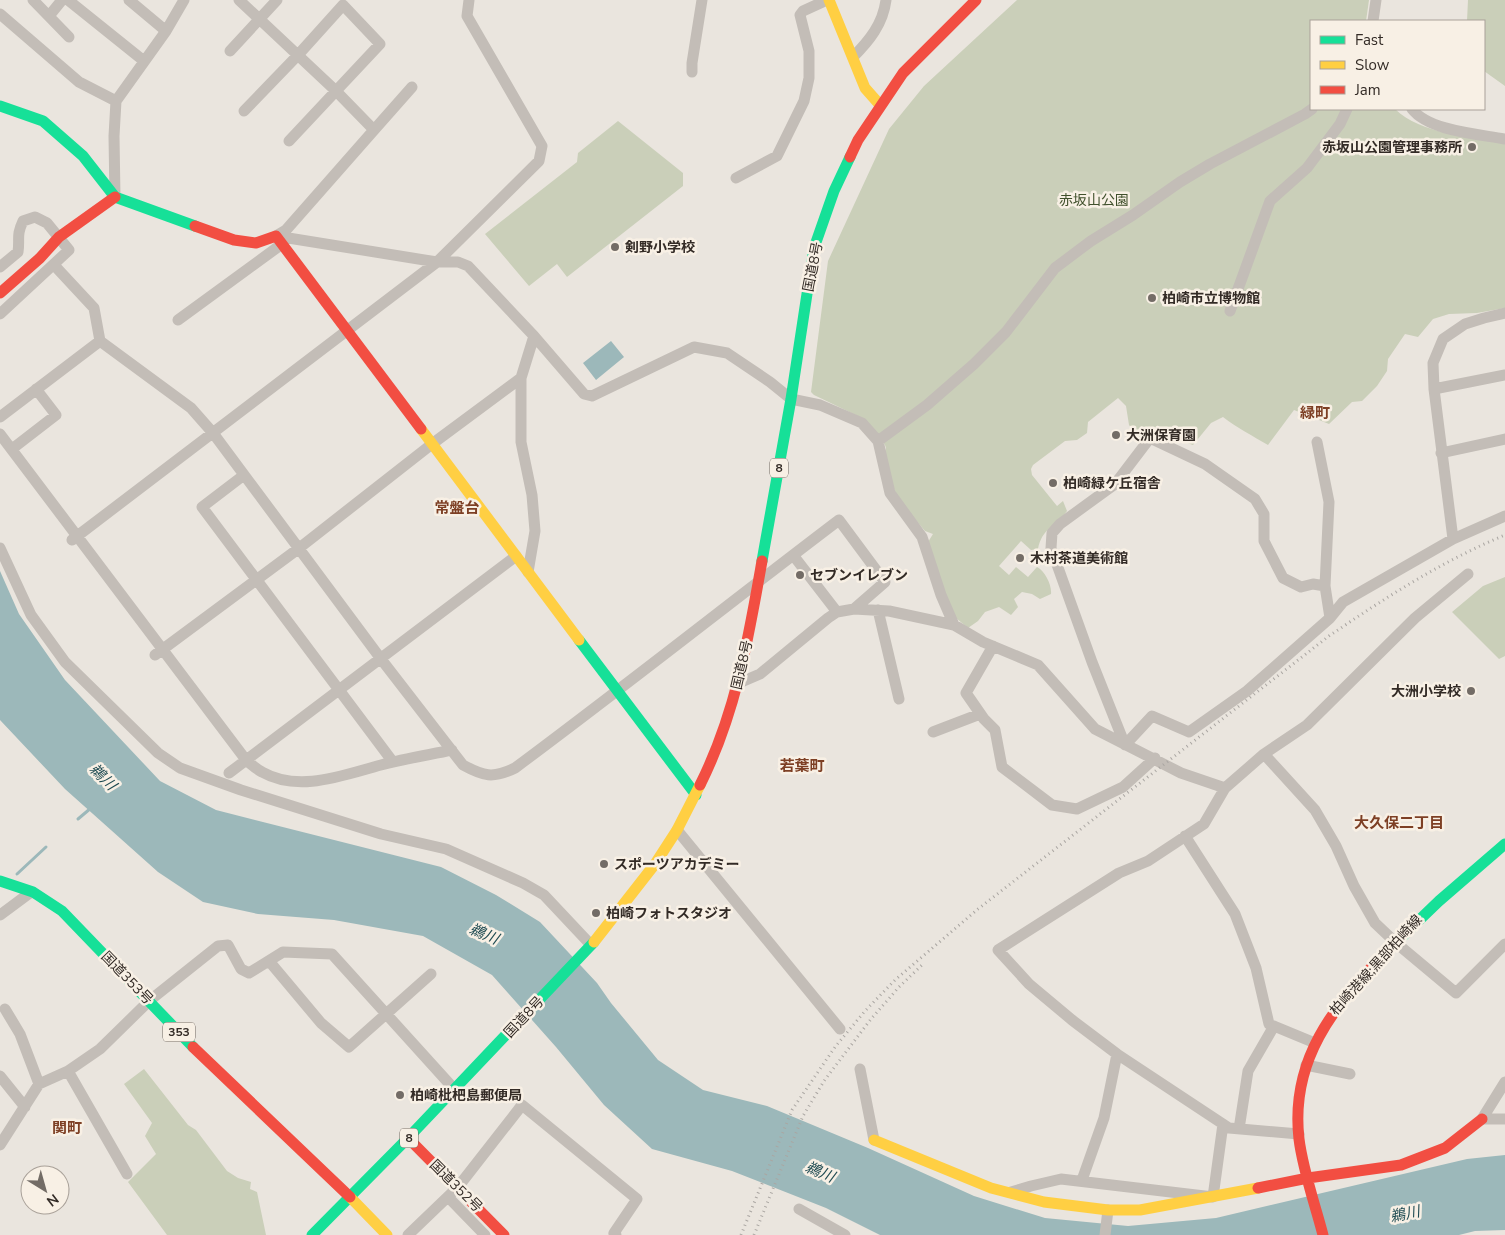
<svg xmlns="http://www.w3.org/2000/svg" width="1505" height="1235" viewBox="0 0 1505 1235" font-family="'Nunito Sans','Noto Sans JP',sans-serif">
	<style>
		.green { fill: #cacfb9 }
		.water { fill: #9cb8ba }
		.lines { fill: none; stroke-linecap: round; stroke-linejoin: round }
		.stream { stroke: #9cb8ba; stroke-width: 3 }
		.street { stroke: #c3bdb7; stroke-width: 11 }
		.fast { stroke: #16e098; stroke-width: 11 }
		.slow { stroke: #ffcf43; stroke-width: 11 }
		.jam { stroke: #f24e42; stroke-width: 11 }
		.rail { stroke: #aaa6a2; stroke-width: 3; stroke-dasharray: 1 4; stroke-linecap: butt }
		.poi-dot { fill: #736c66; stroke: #f8f0e5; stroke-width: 2 }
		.labels { text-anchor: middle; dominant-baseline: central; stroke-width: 5; stroke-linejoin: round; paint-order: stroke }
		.shield { fill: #f8f0e5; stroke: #6e665f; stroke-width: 1 }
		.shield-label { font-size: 12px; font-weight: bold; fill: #332b26 }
		.poi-label { font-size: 14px; font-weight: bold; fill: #332b26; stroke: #f8f0e5; text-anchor: start }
		.park-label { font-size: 14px; fill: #40502c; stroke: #f8f0e5 }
		.street-label { font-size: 14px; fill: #332b26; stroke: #f8f0e5 }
		.neighbourhood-label { font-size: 15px; font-weight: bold; fill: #7d3f24; stroke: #f8f0e5 }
		.water-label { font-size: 15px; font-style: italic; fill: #1f4b52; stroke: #f8f0e5 }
	</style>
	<rect width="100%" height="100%" fill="#eae5de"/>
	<path class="green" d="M1017 0H1369L1366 21H1311V109H1395C1421 134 1470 137 1505 142V308L1477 313 1449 314 1433 319 1418 337 1405 334 1388 359 1387 371 1377 386 1362 401 1352 402 1329 424 1294 410 1268 445C1253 436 1237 428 1223 417L1211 423 1193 445 1159 433 1158 435 1140 439 1129 425 1126 406 1118 398 1088 422 1087 433 1077 440 1065 441 1033 465 1031 469 1032 475 1057 506 1063 501 1067 511C1056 526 1042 528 1038 549L1031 550 1021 541 999 566 1009 575 1016 567 1028 577 1037 567C1045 571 1052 585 1051 594L1040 599 1032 594 1022 592 1014 599 1018 607 1011 615 999 607 985 612 978 621 968 628 956 618 946 605 928 542 933 534 925 531 899 500 882 462 886 448 885 445 864 419 814 395 811 392 828 261 889 129 924 86Z
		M1468 0H1505V86L1484 71V21H1467Z
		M618 121 683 173V186L567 277 557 264 529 286 485 234 577 162 578 153Z
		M1505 577V656L1499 659 1452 612 1483 586Z
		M144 1069 188 1125 196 1130 227 1171 238 1178 251 1182 250 1189 257 1192 266 1235H167L128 1182 156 1154 145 1136 152 1123 124 1084Z"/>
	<path class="water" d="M611 341 624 357 596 380 583 363Z
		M0 571 19 614 65 680 160 781 216 810 441 867 496 895 540 922 597 983 611 1003 658 1060 703 1090 767 1106 868 1148 974 1196 1045 1218 1128 1226 1216 1218 1467 1159 1505 1155V1230L1475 1231 1459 1235H880L826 1208 732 1171 652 1149 604 1105 556 1047 492 975 423 936 334 920 258 914 203 902 158 872 65 789 0 720Z"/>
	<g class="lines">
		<path class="stream" d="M78 819 91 808
			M17 874 46 847"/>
		<path class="street" d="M33 0 69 37
			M68 0 144 61
			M129 0 166 31
			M239 0 336 91 374 130 286 230 276 236
			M0 14 79 82 116 101
			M49 16 62 0
			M1373 21 1376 0
			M230 51 277 0
			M853 57C869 41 883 24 886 0
			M692 72V63L702 0
			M1412 109C1429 131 1478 134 1505 139
			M244 111 298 55 343 5 380 44 289 141
			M374 130 412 87
			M736 178 777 156 804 101 809 78V51L800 15 803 11 827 0
			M115 197 114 136 116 101 166 31 184 0
			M276 236 437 262H458L468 266 534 336 584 394 592 396 694 347 727 353 770 382 791 399 820 405 862 423 878 441 890 493 922 537 941 595 954 625
			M54 265 94 308 100 341 191 408 213 433 381 659 463 765C483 776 493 779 515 768 624 687 731 602 839 520L885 582 854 609
			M0 267 18 252C20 238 16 236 23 221L35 217 47 223 69 250 0 314
			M1230 311 1270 201 1307 168 1340 124 1347 109
			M178 320 282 244
			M1434 389 1505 375
			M0 417 100 341
			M0 434 246 760C251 764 256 769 262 772 299 793 343 775 381 765 404 759 428 755 452 750
			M878 441 927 405 974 364 1006 332 1055 268 1091 241 1133 215 1180 182 1210 164 1305 114 1312 109
			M1317 442 1329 502 1325 586 1330 618
			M12 449 56 415 36 389
			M1441 453 1505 439
			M244 475 202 507 393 762
			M1453 539 1505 516
			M72 540 437 262 539 161 542 146 467 16 469 0
			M0 548 31 615 65 662 158 753 180 768 241 790 381 834 446 849 523 883 544 895 591 945
			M793 555 837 612
			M528 572 535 531 532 495 521 442V378L534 336
			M878 610 899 699
			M993 646 966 693 984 719 995 730 1002 767 1052 805 1077 809 1123 787 1155 758
			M155 655 298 549 432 444 521 378
			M739 683 760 674 828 618 837 612 854 609 889 611 954 625 983 642 1038 665 1095 729 1181 773 1225 788
			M933 732 980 714
			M1125 745 1152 716 1189 732 1247 691 1330 618 1343 602 1453 539 1434 389 1433 363 1443 339 1465 324 1484 318 1505 313
			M1125 745 1092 662 1051 548 1052 533 1060 524 1115 484 1150 438 1205 464 1255 499 1264 514V541L1283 578 1301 587 1313 584 1325 586
			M1264 754 1315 810 1336 846 1354 886 1375 923 1395 942 1456 993 1505 944
			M229 773 516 556
			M677 830 840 1029
			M1185 836 1235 914 1256 968 1269 1024 1315 1043
			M0 915 31 892
			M269 961 321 1023 349 1047 431 974
			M5 1009 20 1034 39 1084
			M1306 1065 1350 1074
			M860 1069 874 1140
			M68 1071 127 1174
			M0 1076 25 1107
			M1482 1119 1505 1082
			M1482 1119H1505
			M1239 1129 1248 1071 1274 1026
			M1299 1134 1229 1128 1117 1054 1072 1020 1029 984 998 950 1119 873 1148 861 1204 824 1225 788 1264 754 1307 725 1415 618 1468 574
			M0 1145 39 1084 68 1071 100 1049 149 1001 218 946 228 945 241 969 249 973 283 952 332 954 455 1090
			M1082 1180 1104 1118 1117 1054
			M1011 1192 1031 1186 1061 1179 1213 1197 1223 1124
			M448 1197 485 1235
			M799 1209 845 1235
			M408 1235 458 1187 522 1105 637 1199 614 1233 616 1235
			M1105 1235 1108 1210"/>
		<path class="fast" d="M0 106 43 121 83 156 115 197 195 226
			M762 561 791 399 814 248 834 191 850 157
			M579 640 696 795
			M0 881 33 892 62 911 193 1047
			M1385 953 1439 901 1505 844
			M312 1235 408 1138 594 942"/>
		<path class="slow" d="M829 0 865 88 880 105
			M421 429 579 640
			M594 942 655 864 677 830 700 785
			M874 1140 991 1188 1044 1202 1108 1210H1140L1258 1188
			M350 1197 387 1235"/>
		<path class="jam" d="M850 157 858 140 903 73 976 0
			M195 226 234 240 256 243 276 236 421 429
			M0 293 40 258 59 237 115 197
			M700 785C736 713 748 640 762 561
			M193 1047 350 1197
			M408 1138 504 1235
			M1258 1188 1308 1178 1401 1165 1445 1148 1482 1119
			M1323 1235C1315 1204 1303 1171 1299 1139 1290 1060 1333 1007 1385 953"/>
		<path class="rail" d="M741 1235 792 1110 835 1047 865 1011 895 980 978 909 1329 636C1385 598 1442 561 1505 535
			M754 1235 803 1116 824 1081 871 1019 899 987 922 965"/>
	</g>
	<g class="poi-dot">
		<circle cx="1472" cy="147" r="5"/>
		<circle cx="615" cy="247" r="5"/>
		<circle cx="1152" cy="298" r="5"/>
		<circle cx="1116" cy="435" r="5"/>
		<circle cx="1053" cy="483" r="5"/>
		<circle cx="1020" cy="558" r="5"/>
		<circle cx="800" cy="575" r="5"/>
		<circle cx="1471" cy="691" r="5"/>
		<circle cx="604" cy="864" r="5"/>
		<circle cx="596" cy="913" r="5"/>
		<circle cx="400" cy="1095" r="5"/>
	</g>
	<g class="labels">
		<g class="shield">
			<rect x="770" y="458.5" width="18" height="19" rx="4"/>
			<rect x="163" y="1022.5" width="32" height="19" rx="4"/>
			<rect x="400" y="1128.5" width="18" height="19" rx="4"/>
		</g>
		<g class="shield-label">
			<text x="779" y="468">8</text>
			<text x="179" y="1032">353</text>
			<text x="409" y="1138">8</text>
		</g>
		<g class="poi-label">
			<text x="1462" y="147" text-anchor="end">赤坂山公園管理事務所</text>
			<text x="625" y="247">剣野小学校</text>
			<text x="1162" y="298">柏崎市立博物館</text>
			<text x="1126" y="435">大洲保育園</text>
			<text x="1063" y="483">柏崎緑ケ丘宿舎</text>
			<text x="1030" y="558">木村茶道美術館</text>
			<text x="810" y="575">セブンイレブン</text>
			<text x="1461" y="691" text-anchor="end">大洲小学校</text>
			<text x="614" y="864">スポーツアカデミー</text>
			<text x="606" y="913">柏崎フォトスタジオ</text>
			<text x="410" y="1095">柏崎枇杷島郵便局</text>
		</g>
		<g class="park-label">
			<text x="1094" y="200">赤坂山公園</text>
		</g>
		<g class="street-label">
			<text transform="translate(813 267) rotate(-79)">国道8号</text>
			<text transform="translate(742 665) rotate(-77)">国道8号</text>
			<text transform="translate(1376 965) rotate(-48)">柏崎港線;黒部柏崎線</text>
			<text transform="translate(127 978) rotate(46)">国道353号</text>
			<text transform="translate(524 1017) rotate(-47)">国道8号</text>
			<text transform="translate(456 1186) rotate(45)">国道352号</text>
		</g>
		<g class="neighbourhood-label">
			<text x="1315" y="413">緑町</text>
			<text x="457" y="508">常盤台</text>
			<text x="802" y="766">若葉町</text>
			<text x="1399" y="823">大久保二丁目</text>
			<text x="67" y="1128">関町</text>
		</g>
		<g class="water-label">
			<text transform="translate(103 777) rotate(45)">鵜川</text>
			<text transform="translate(484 934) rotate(23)">鵜川</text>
			<text transform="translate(820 1172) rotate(23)">鵜川</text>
			<text transform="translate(1405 1214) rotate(-12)">鵜川</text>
		</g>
	</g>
	<rect x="1310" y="20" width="175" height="90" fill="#f8f0e5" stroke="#a9a199"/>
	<rect x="1320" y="36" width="25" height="8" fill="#16e098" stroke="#a9a199"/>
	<text x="1355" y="45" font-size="15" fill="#332b26">Fast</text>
	<rect x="1320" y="61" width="25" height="8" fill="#ffcf43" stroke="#a9a199"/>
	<text x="1355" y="70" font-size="15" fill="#332b26">Slow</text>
	<rect x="1320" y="86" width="25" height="8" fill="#f24e42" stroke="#a9a199"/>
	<text x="1355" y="95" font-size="15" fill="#332b26">Jam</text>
	<g transform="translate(45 1190) rotate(143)"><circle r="24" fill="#f8f0e5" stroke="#a9a199"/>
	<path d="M0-4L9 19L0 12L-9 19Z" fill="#736c66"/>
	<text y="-8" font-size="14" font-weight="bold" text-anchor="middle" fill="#332b26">N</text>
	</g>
</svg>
